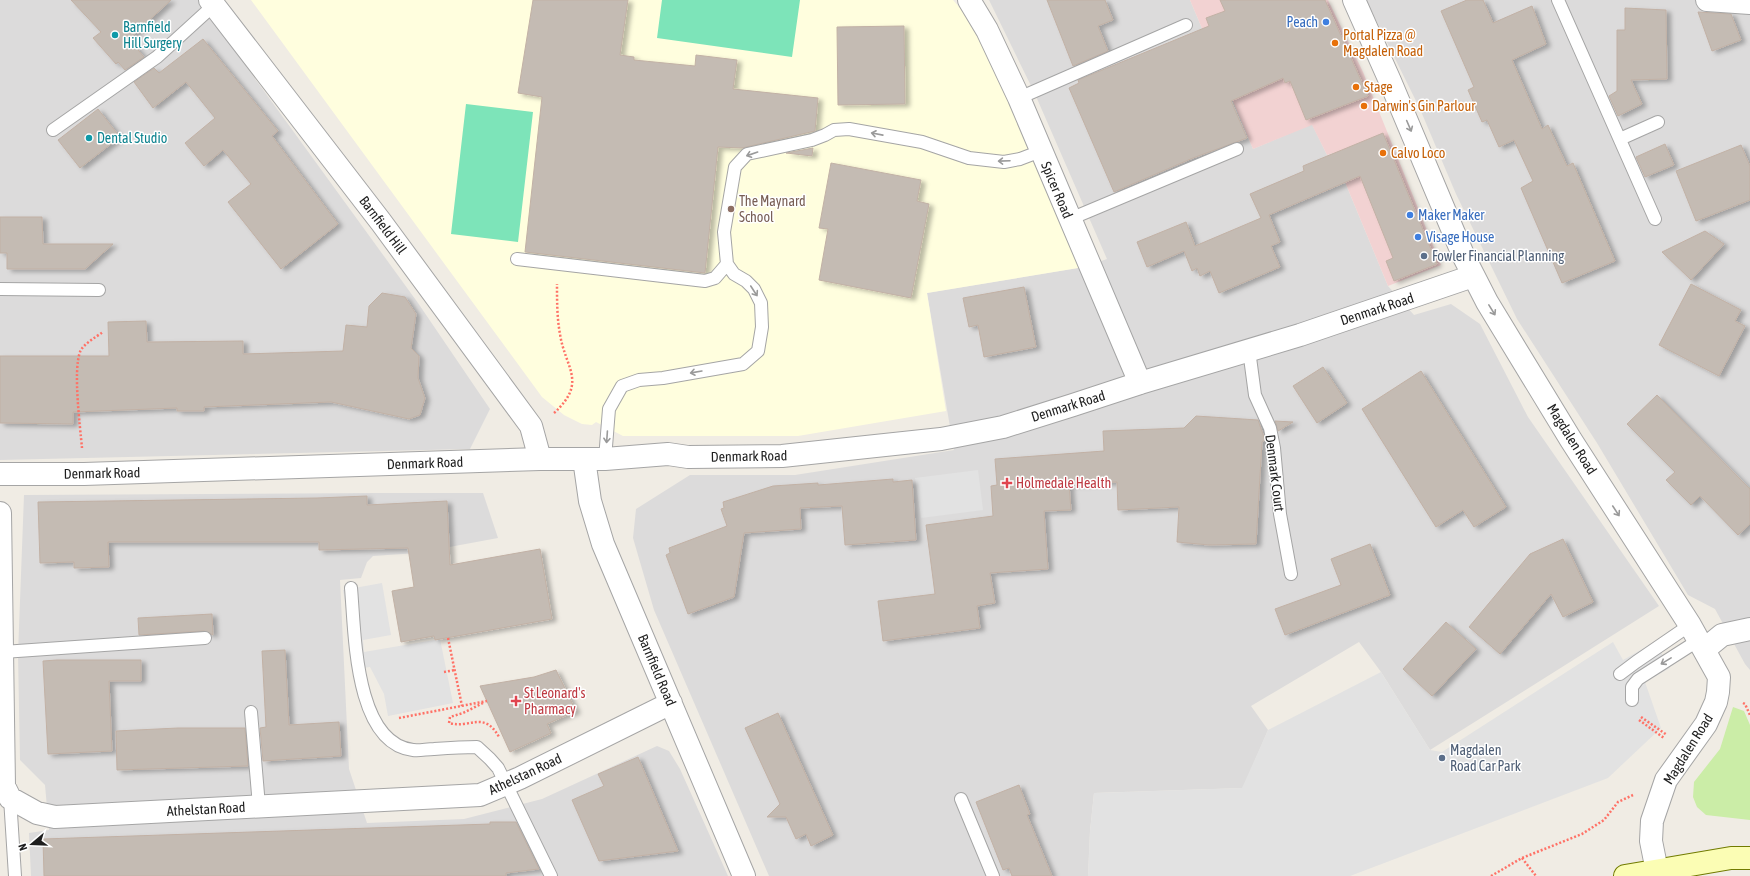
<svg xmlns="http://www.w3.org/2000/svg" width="1750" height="876" viewBox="0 0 1750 876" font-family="'Asap Condensed',sans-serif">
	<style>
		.residential { fill: #dcdbdb }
		.commercial { fill: #f2d2d2 }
		.education { fill: #fffede }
		.grass { fill: #cbeda7 }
		.pitch { fill: #7de4b9 }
		.parking { fill: #e2e2e2 }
		.building { fill: #c4bbb3; stroke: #c2b1a5; filter: url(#shadow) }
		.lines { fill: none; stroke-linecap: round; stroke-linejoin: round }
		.service-casing { stroke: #a5a5a5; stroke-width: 14 }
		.minor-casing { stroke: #a5a5a5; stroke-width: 24 }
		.secondary-casing { stroke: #717b00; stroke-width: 24 }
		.path { stroke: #ff7166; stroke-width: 2.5; stroke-dasharray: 2 2; stroke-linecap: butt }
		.service { stroke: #fff; stroke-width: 12 }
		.minor { stroke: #fff; stroke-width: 22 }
		.secondary { stroke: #fbfdb4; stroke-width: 22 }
		.oneway { stroke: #9a9a9a }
		.shop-dot { fill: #3f7fe0; stroke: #fff; stroke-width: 1.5 }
		.culture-dot { fill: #0f9aa8; stroke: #fff; stroke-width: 1.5 }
		.food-dot { fill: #e8710a; stroke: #fff; stroke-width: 1.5 }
		.education-dot { fill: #8d6e63; stroke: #fff; stroke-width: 1.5 }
		.service-dot { fill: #5c6f8a; stroke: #fff; stroke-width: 1.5 }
		.health-dot { fill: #e0444e; stroke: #fff; stroke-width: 1.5 }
		.labels { text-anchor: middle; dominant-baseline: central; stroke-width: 3; stroke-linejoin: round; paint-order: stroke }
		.shop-label { font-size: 14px; fill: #366cbe; stroke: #fff; text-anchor: start }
		.culture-label { font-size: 14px; fill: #0d838f; stroke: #fff; text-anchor: start }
		.food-label { font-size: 14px; fill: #c56008; stroke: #fff; text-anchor: start }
		.street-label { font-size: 14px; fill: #1e1e1e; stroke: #fff }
		.education-label { font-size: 14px; fill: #785e54; stroke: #fff; text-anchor: start }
		.service-label { font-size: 14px; fill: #4e5e75; stroke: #fff; text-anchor: start }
		.health-label { font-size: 14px; fill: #be3a42; stroke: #fff; text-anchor: start }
	</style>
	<defs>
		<filter id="shadow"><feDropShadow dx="4.5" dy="2.5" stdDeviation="2" flood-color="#0004"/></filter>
	</defs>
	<rect width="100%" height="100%" fill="#f0ece4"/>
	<path class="residential" d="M0 0H198L418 303 490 409 470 449 0 460Z
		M989 0H1190L1253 149 1312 124 1327 155 1333 153 1388 286 1414 315 1451 304 1480 324 1528 417 1659 606 1430 750 1381 672 1359 642 1251 706 1268 730 1243 788 1094 793 1090 831 1088 876H769L654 610 633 538 636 509 690 475H795L954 450 927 293 1084 267 1107 259 1035 94Z
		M1366 0H1750V670L1745 664 1715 609 1688 595 1597 443 1517 319 1456 194 1420 109Z
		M376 493H483L498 538 417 553 373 556 367 562 361 578 340 580 349 769 367 823 464 819 542 799 657 746 669 751 680 769 728 876H31L29 833 49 830 45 785 20 760 18 654 24 495Z"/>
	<path class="commercial" d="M1190 0H1328L1363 72 1441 265 1388 286 1333 153 1327 155 1312 125 1253 149Z"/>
	<path class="education" d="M251 0H953L973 23 1084 267 927 293 946 411 798 436H623L596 422 592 425 582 424 564 415 542 397Z"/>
	<path class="grass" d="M1733 707 1744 711 1750 725V820L1706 815 1697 807 1693 797 1694 782 1720 749Z"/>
	<path class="pitch" d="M662 0H800L792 57 657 38Z
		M466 104 533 112 518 242 451 234Z"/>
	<path class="parking" d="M978 470 983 510 921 518 915 478Z
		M382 583 391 635 363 640 364 652 440 639 453 703 388 716 384 694 370 667 356 669 343 590Z
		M1613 642 1623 660 1655 642 1670 668 1645 682 1661 728 1608 778 1350 876H1088L1090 831 1094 793 1242 788 1268 730 1381 672 1430 750 1442 752Z"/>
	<path class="building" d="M71 0H171L129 39 144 57 125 70 118 62 116 64 93 38 101 32Z
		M533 0H628L620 55 634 57V60L695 66 696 55 737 60 733 89 818 98 815 131 742 148 718 147 705 273 525 252 542 97 518 93Z
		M1047 0H1105L1113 20 1098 26 1108 51 1073 66Z
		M1220 0H1325L1368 96 1306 120 1290 81 1285 83 1283 78 1231 101 1247 138 1193 158 1114 192 1069 88 1079 83 1078 80 1209 26 1206 18 1225 11Z
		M1467 0H1483L1493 23 1532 6 1546 44 1512 60 1542 129 1548 125 1567 166 1573 163 1615 261 1562 283 1521 188 1533 181 1514 140 1499 147 1487 120 1482 122 1468 90 1474 87 1441 11Z
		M1625 8 1666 10 1667 79 1631 80 1642 104 1618 116 1609 96 1617 91V30H1625Z
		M1698 12 1731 14 1741 40 1712 51Z
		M904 26 905 104 838 105 837 27Z
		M203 39 278 131 272 136 338 224 281 269 228 202 251 184 223 150 204 166 185 143 215 118 186 82 153 108 134 82 154 68 159 73Z
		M98 109 120 137 80 168 58 140Z
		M1383 133 1437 264 1394 281 1386 261 1393 258 1360 176 1269 215 1280 242 1271 246 1280 267 1219 293 1210 271 1200 276 1197 268 1192 271 1184 251 1147 267 1137 242 1186 222 1195 246 1261 218 1250 194 1304 171 1303 166Z
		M1665 144 1674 165 1645 177 1636 157Z
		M1741 145 1750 166V200L1696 221 1676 171Z
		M813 148 812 156 786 153Z
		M831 163 921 180 917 201 929 204 911 298 819 280 828 229 819 228Z
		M0 217H42L43 244H113L85 269H7V253H0Z
		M1705 231 1724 244 1691 280 1662 252Z
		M1691 284 1741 310 1735 321 1745 326 1719 376 1659 345Z
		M1024 287 1036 347 984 357 978 325 969 327 963 298Z
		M382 293 405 297 416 314 411 348 419 356 418 378 425 398 420 415 409 419 331 402 204 407V411H177V408L73 412V424L0 423V356H109L108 322 146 321 147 342 243 341V354L343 351 346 325 367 327 369 306Z
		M1323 367 1347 403 1317 423 1293 386Z
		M1421 371 1506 507 1474 527 1463 510 1436 527 1362 409Z
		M1657 395 1750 489V524L1738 535 1700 496 1691 505 1666 480 1675 472 1627 424Z
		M1196 416 1258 420 1265 440 1262 442 1256 544 1209 545 1177 542 1179 507 1118 510 1117 482 1069 484 1071 510 1044 511 1048 569 990 573 995 603 977 606 980 628 883 641 878 601 935 594 926 525 993 516 991 486 997 485 995 459 1104 451 1103 431 1184 428Z
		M1275 421 1293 422 1278 431Z
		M893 479V482L912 480 916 540 845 545 842 506 800 508 801 529 744 533 734 597 688 614 666 555 670 553 669 548 727 526 721 509 724 508 723 502 773 486 818 483V485Z
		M367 496V505L447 501 450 565 540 549 552 619 435 640 434 636 401 642 392 591 414 587 408 548 319 550V542H108L109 567 74 568V562L40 563 38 502 317 498Z
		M1563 539 1593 602 1563 617 1551 594 1500 654 1469 627 1530 554Z
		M1370 544 1390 595 1285 635 1275 609 1341 585 1331 559Z
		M212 614 213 635 204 631 139 635 138 618Z
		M1446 622 1476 649 1432 696 1403 669Z
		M285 650 289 725 339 722 341 756 263 761 260 728 266 727 262 651Z
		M57 660H141V681H109L112 751 48 754 43 661Z
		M556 670 576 711 547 724 551 733 510 752 480 686 534 677Z
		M778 713 833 835 811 846 806 834 796 839 786 817H767L780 804 745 728Z
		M178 728H245L248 766 117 770 116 731Z
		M638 757 678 851 599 861 572 800 604 786 598 774Z
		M1019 785 1030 814 1027 815 1052 876H1012L1009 868 1003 870 976 802Z
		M490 822H516L539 869 506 873V876H44L43 839 490 824Z"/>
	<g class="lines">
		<g class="service-casing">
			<path id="service" d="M1558 0 1655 219
				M1019 98 1186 25
				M53 130 157 57 214 5
				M1620 139 1658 122
				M1070 219 1237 149
				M517 259 705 281 715 278 727 264
				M0 289 99 290
				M1249 350 1255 395 1270 428 1274 448 1280 514 1291 574
				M605 459 609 409 622 386 639 380 663 378 743 364 758 351 762 327 761 303 754 289 746 281 734 274 727 264 724 232 735 167 747 154 812 140 825 135 834 130 849 129 922 142 969 158 1004 162 1020 159 1041 151
				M351 588C355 631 354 743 413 750 419 751 427 749 434 749 448 748 462 747 477 747L490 759 498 768 551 876
				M3 652 205 638
				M1620 674 1636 662 1690 625
				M1632 700V687L1638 679 1699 640
				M251 712 259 806
				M10 798 15 876
				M961 799 993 876"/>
		</g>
		<g class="minor-casing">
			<path id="minor" d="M210 0 381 222 531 426 540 459
				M969 0 987 30 1019 98 1140 383
				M1354 0 1390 81 1464 257 1487 302 1571 440 1690 625 1719 677 1718 692 1716 702 1706 724 1666 780 1652 821 1651 841 1657 871
				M1707 0 1750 3
				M584 459 590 501 603 544 744 876
				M0 474H84L540 459H605L668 454 688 457 782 456 941 439 1003 427 1073 405 1140 383 1300 335 1473 276
				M0 513 4 786 10 798 37 813 55 817 480 795 520 778 671 703
				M1705 649 1722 635 1750 629"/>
		</g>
		<g class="secondary-casing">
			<path id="secondary" d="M1625 876 1731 858H1750"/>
		</g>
		<path class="path" d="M554 413C588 382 565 368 560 334 557 318 557 301 557 284
			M82 448C80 426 73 371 80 352 83 344 96 337 103 332
			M448 638 462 706
			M444 672 455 670
			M483 703 463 713 450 717 449 723C470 729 484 710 499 737
			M1743 703 1745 704 1750 715
			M1641 717 1667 735
			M399 718 487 701
			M1639 720 1664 738
			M1522 858 1536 876
			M1491 876 1522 858 1582 834 1604 820 1618 802 1633 795"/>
		<use href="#service" class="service"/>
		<use href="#minor" class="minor"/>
		<use href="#secondary" class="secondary"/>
	</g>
	<defs><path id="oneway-shaft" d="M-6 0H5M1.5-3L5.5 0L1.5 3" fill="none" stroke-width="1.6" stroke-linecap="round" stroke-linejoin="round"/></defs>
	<g class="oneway">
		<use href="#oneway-shaft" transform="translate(1409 126) rotate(67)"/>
		<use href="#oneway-shaft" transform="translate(877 134) rotate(-169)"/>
		<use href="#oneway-shaft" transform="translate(752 154) rotate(161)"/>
		<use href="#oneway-shaft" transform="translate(1004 161) rotate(178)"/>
		<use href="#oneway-shaft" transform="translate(754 291) rotate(57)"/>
		<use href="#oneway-shaft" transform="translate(1492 310) rotate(58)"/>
		<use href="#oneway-shaft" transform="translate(696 372) rotate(170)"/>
		<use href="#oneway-shaft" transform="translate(607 437) rotate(94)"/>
		<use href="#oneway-shaft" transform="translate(1616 511) rotate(57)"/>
		<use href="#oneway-shaft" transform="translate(1666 661) rotate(149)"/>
	</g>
	<g class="shop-dot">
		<circle cx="1326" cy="22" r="4"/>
		<circle cx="1410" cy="215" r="4"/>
		<circle cx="1418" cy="237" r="4"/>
	</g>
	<g class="culture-dot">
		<circle cx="115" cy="35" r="4"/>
		<circle cx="89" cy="138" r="4"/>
	</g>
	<g class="food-dot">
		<circle cx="1335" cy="43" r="4"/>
		<circle cx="1356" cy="87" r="4"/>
		<circle cx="1364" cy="106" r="4"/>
		<circle cx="1383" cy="153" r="4"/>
	</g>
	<circle class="education-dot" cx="731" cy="209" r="4"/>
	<g class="service-dot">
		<circle cx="1424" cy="256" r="4"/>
		<circle cx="1442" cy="758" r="4"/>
	</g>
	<g class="health-dot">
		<path d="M1005 477h4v4h4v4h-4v4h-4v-4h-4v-4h4z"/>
		<path d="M514 695h4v4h4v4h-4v4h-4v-4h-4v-4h4z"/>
	</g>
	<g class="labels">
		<g class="shop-label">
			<text x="1318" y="22" text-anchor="end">Peach</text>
			<text x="1418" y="215">Maker Maker</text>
			<text x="1426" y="237">Visage House</text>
		</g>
		<g class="culture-label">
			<text x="123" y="27">Barnfield<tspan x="123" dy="16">Hill Surgery</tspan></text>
			<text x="97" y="138">Dental Studio</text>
		</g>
		<g class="food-label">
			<text x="1343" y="35">Portal Pizza @<tspan x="1343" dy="16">Magdalen Road</tspan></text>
			<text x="1364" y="87">Stage</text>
			<text x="1372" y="106">Darwin's Gin Parlour</text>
			<text x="1391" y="153">Calvo Loco</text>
		</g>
		<g class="street-label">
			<text transform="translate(1057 190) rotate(67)">Spicer Road</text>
			<text transform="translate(383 225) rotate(53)">Barnfield Hill</text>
			<text transform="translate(1377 309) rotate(-18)">Denmark Road</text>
			<text transform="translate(1068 406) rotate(-17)">Denmark Road</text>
			<text transform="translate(1572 439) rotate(58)">Magdalen Road</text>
			<text transform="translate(749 456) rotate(-1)">Denmark Road</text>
			<text transform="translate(425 463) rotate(-2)">Denmark Road</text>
			<text transform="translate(102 473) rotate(-1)">Denmark Road</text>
			<text transform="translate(1275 473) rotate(83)">Denmark Court</text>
			<text transform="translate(657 670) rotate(67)">Barnfield Road</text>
			<text transform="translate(1688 749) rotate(-58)">Magdalen Road</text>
			<text transform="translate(525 774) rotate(-25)">Athelstan Road</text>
			<text transform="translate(206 809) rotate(-3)">Athelstan Road</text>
		</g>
		<g class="education-label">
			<text x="739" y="201">The Maynard<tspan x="739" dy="16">School</tspan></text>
		</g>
		<g class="service-label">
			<text x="1432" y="256">Fowler Financial Planning</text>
			<text x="1450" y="750">Magdalen<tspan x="1450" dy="16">Road Car Park</tspan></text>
		</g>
		<g class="health-label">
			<text x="1016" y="483">Holmedale Health</text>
			<text x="524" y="693">St Leonard's<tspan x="524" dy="16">Pharmacy</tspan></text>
		</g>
	</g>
	<g transform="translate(32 844) rotate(251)" stroke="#ffffff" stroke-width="3" paint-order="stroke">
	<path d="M0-3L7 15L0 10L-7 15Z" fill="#1e1e1e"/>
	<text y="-6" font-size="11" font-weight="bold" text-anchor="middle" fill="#1e1e1e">N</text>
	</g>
</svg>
